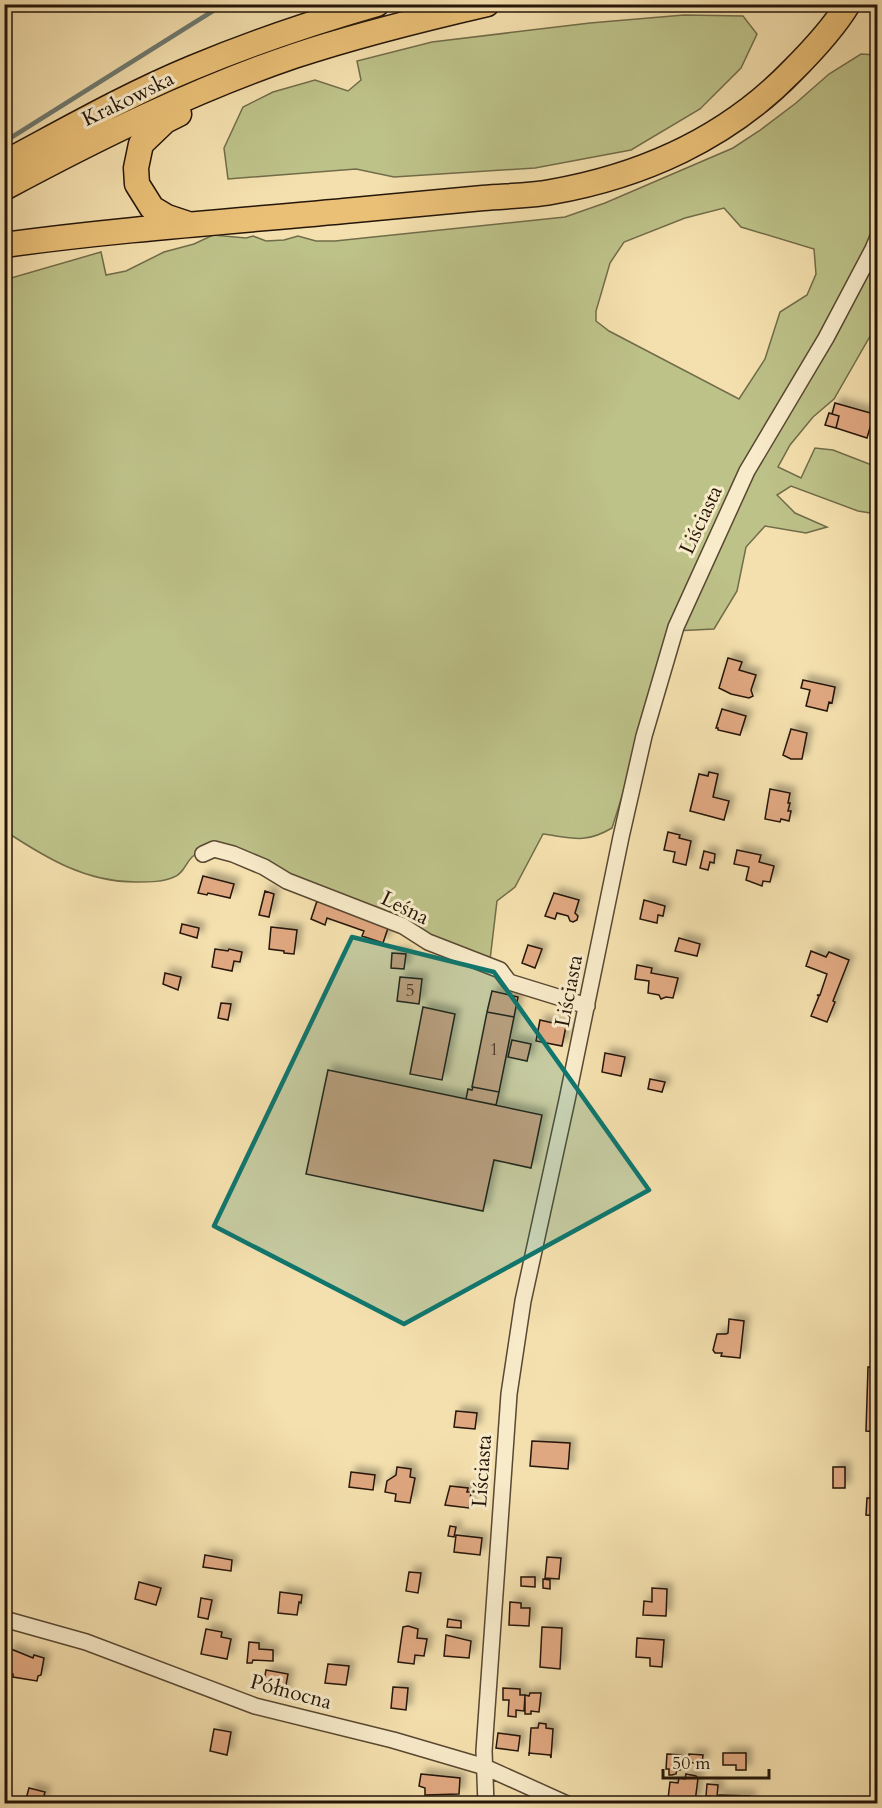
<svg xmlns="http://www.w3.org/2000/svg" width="882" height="1808" viewBox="0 0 882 1808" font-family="Cardo,serif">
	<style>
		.green { fill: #bdc289; stroke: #716c49; stroke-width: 1.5; fill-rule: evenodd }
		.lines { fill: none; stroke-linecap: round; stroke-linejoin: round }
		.stream { stroke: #6e7970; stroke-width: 4.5 }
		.building { fill: #e0a881; stroke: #251609; stroke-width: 1.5; filter: url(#shadow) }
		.minor-casing { stroke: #594832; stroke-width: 18 }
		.primary-casing { stroke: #251609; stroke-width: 27 }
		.minor { stroke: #f8ebca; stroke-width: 15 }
		.primary { stroke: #eac077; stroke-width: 24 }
		.marked { fill: #0f766e; fill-opacity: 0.2; stroke: #0f766e; stroke-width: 4.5; stroke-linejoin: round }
		.labels { text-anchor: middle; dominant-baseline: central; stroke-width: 6; stroke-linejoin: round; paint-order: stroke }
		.number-label { font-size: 18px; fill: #543a27 }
		.street-label { font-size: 21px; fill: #251609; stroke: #f8ebca }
	</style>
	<defs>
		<filter id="shadow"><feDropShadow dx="5.5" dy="-5.5" stdDeviation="3" flood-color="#0004"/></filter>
	</defs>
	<rect width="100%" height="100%" fill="#f4e0ae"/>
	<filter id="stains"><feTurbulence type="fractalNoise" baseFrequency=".00333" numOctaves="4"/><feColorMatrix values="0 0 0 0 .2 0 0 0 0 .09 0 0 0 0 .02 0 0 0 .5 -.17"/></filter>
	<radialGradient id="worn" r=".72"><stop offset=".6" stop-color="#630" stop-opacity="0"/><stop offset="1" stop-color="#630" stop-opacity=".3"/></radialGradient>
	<path class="green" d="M684 15 743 16 757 34 741 68 700 109 631 150 535 168 394 177 356 169 228 179 224 148 243 107 273 92 315 80 348 91 361 80 357 61 432 42 590 23Z
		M861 54 877 55V324L834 399 813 417 790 445 778 467 801 478 815 448 833 450 877 467V514L858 511 791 486 777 495 795 513 827 527 806 533 765 526 746 547 737 591 714 629 674 631 612 828C585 844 572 838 543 834L515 887 497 901 490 960C424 933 357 907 291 878 272 869 258 852 235 849 223 847 202 848 192 857 185 864 184 873 174 877 163 882 150 882 138 882 87 883 46 858 5 831L4 280 101 252 106 275 126 271 164 252 194 244 213 235 246 238 253 236 266 241 284 240 298 236 316 241H335L565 217 605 203 733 148 759 131 796 103 829 74ZM724 208 741 227 814 249 816 274 807 295 780 312 765 359 739 399 609 331 596 321V311L610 263 624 242 685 218Z"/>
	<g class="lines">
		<path class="stream" d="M4 142 224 4"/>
	</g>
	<path class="building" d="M835 403 874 414 867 438 836 428 839 416 832 414Z
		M829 413 839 416 836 428 825 425Z
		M728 658 742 662 739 670 756 675 751 690 753 696 749 698 731 694 719 688Z
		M803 680 835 687 832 703 829 702 827 711 806 706 810 690 801 688Z
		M722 709 746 716 740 735 718 730V728H716Z
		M791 729 807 733 802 759H791L783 755Z
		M709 772 718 774 713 797 729 801 724 820 690 811 699 774 708 776Z
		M770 789 790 793 788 803H790L788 811H791L789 821 781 819 780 822 765 819Z
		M668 832 680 835 679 838 691 841 686 865 673 862 675 852 664 850Z
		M737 850 761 855 759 862 774 866 770 882 763 881 762 886 746 880 749 867 734 864Z
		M704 851 715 854 714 863 710 862 708 870 700 868Z
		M203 876 234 884 230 898 208 893 207 895 198 893Z
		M265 891 274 894 269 917 259 915Z
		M554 893 579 900 575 913 578 916 577 920 573 922 570 921 568 916 557 913 555 919 545 916Z
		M644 900 665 906 663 916 658 915 657 923 640 919Z
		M317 901 388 928 383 943 362 936 364 931 327 918 325 925 311 919Z
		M182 924 199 928 197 938 180 933Z
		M271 927 297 930 294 954 284 953V951L269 949Z
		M679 938 700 944 697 956 675 951Z
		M528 945 542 949 535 968 522 963Z
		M215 949 228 951 229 949 242 952 240 962 234 961 232 971 212 967Z
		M811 951 826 957 829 952 849 960 833 1001 835 1002 827 1022 811 1016 819 996 817 995H820L827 974 806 966Z
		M392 953 406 954 404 969 391 968Z
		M637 965 652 968 651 973 678 978 673 998 666 997 661 999 659 995 648 993 649 981 635 979Z
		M165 973 181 977 178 990 163 984Z
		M400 977 422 979 419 1004 397 1001Z
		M492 991 518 997 514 1017 487 1012Z
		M221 1003 231 1004 228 1020 218 1018Z
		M423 1007 455 1014 442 1080 410 1074Z
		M487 1012 514 1017 499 1092 472 1087Z
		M540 1020 566 1026 562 1046 536 1041Z
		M512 1040 531 1044 527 1061 508 1057Z
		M605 1053 625 1057 621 1076 602 1072Z
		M328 1070 542 1115 531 1168 494 1160 483 1211 306 1174Z
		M650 1079 665 1082 662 1092 648 1089Z
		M473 1087 499 1092 496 1105 466 1099 468 1089 472 1090Z
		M729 1319 744 1321 740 1358 721 1356 722 1353H715L713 1350 717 1334H726L728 1333Z
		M868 1367H878V1432L866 1431Z
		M456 1411 477 1413 475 1429 454 1427Z
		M532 1441 570 1443 568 1469 530 1466Z
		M872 1460H878V1482L871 1481Z
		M397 1467 411 1469 410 1477 415 1478 410 1503 395 1501 396 1494 385 1492 387 1481 396 1475Z
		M833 1467H845V1488H833Z
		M351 1472 375 1475 373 1490 349 1487Z
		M450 1486 468 1488 467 1492H471L469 1508 445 1505Z
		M867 1498 878 1499V1516L866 1515Z
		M450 1526 456 1527 454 1537 448 1536Z
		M456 1535 482 1538 480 1555 454 1552Z
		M205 1555 232 1560 231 1571 203 1567Z
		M547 1557 561 1558 559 1579 545 1578Z
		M409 1572 421 1573 418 1593 406 1591Z
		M521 1577H535V1587L521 1586Z
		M543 1579 550 1580V1589L543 1588Z
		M139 1582 161 1588 156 1605 135 1599Z
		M652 1588 667 1589 666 1616 643 1615 644 1601 652 1602Z
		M280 1592 302 1595 301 1603 299 1602 297 1615 278 1613Z
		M201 1598 212 1600 208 1619 198 1617Z
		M510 1602 521 1603V1608H530L529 1626 509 1625Z
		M448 1619 461 1621V1628L447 1627Z
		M408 1626 418 1629 417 1638 427 1639 424 1656 415 1655 414 1664 398 1662 403 1627Z
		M542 1627 562 1628 560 1669 540 1667Z
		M206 1629 222 1632 221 1637 231 1639 227 1659 201 1654Z
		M446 1635 471 1641 469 1658 444 1656Z
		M637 1638 664 1640 662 1667 650 1666V1658L636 1657Z
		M249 1642 259 1643V1649L273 1650V1661L253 1660 252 1663H247Z
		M11 1649 33 1658 34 1655 44 1658 41 1675 38 1676 37 1681 13 1677V1674L4 1672V1663Z
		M328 1664 349 1666 346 1685 325 1683Z
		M266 1670 288 1674 284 1696 262 1692Z
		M393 1687 408 1688 406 1710 391 1708Z
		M503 1688 520 1689V1695H525L524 1711 516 1710V1717L508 1716 509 1700H503Z
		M530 1693H541L539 1712 531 1711V1714H525V1695L529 1696Z
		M539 1723 546 1724V1728L553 1729 551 1758 550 1755 529 1753V1756L531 1728H538Z
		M214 1729 231 1732 227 1755 210 1751Z
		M498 1733 520 1736 518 1751 496 1748Z
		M723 1753H746V1770H736V1765H723Z
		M667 1754 681 1755 680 1770H677L676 1774 672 1775H669V1769H666Z
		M689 1754 703 1755 702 1764 688 1762Z
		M421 1774 460 1778 459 1794 425 1795V1788L419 1786Z
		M686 1774 696 1776 698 1778 695 1802 668 1799 670 1782 678 1783 679 1778 685 1779Z
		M707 1784 718 1785 717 1797 706 1796Z
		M29 1788 45 1792 42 1803 26 1799Z
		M719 1795 750 1796V1804H716Z"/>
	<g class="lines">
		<g class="minor-casing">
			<path id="minor" d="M203 854 214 849 233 854 264 867 287 881 403 926 428 942 500 970 509 982 587 1006
				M4 1619 86 1642 255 1706 393 1740 485 1767 567 1804
				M486 1804 484 1751 509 1394 523 1301 567 1100 621 837 644 736 676 627 747 471 826 338 873 249 878 237"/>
		</g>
		<g class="primary-casing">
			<path id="primary" d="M179 114 165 121 141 144 136 168 137 184 152 208 167 217 188 224
				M4 163C66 130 127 95 192 68 252 43 314 22 377 4
				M4 188C97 138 194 90 294 56 357 35 422 19 487 4
				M4 245C121 229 238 221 355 210 398 206 440 202 483 198 505 196 529 196 551 192 642 176 727 138 792 71 812 51 833 29 848 4"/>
		</g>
		<use href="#minor" class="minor"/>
		<use href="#primary" class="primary"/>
	</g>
	<path class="marked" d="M352 937 494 972 649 1190 404 1324 214 1226Z"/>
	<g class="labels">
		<g class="number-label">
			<text x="410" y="990">5</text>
			<text x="494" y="1049">1</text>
		</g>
		<g class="street-label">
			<text transform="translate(128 99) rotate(-26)">Krakowska</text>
			<text transform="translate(701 520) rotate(-65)">Liściasta</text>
			<text transform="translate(405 908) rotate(26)">Leśna</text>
			<text transform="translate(569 991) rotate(-79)">Liściasta</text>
			<text transform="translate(482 1471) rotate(-86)">Liściasta</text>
			<text transform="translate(291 1692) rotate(15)">Północna</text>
		</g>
	</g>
	<rect width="882" height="1808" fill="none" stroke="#f4e0ae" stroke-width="24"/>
	<rect x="6" y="6" width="870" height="1796" fill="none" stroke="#251609" stroke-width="3"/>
	<rect x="12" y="12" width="858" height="1784" fill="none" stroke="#251609" stroke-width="1.5"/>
	<path d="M663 1769v9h106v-9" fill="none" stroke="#251609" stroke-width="3"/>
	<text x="672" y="1769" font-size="18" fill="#251609" stroke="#f8ebca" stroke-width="4.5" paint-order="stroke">50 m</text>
	<rect width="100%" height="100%" filter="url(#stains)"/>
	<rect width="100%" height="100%" fill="url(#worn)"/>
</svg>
